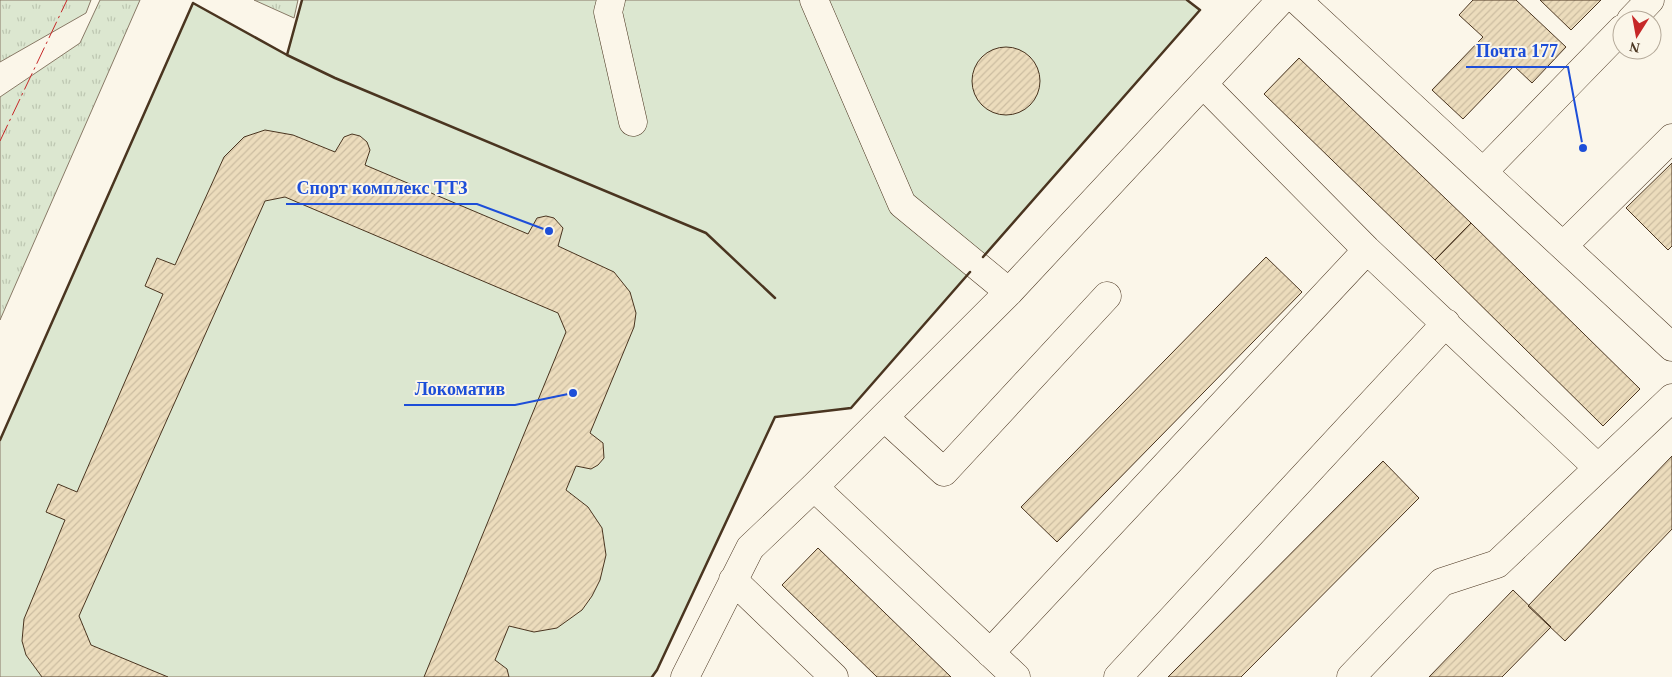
<svg xmlns="http://www.w3.org/2000/svg" width="1672" height="677" viewBox="0 0 1672 677" font-family="'Times New Roman',serif">
	<style>
		.grass { fill: url(#grass-tufts); stroke: #887966 }
		.pitch { fill: #dce7d0; stroke: #887966 }
		.building { fill: url(#building-hatch); stroke: #4a3520 }
		.lines { fill: none; stroke-linecap: round; stroke-linejoin: round }
		.minor-casing { stroke: #4a3520; stroke-width: 29 }
		.minor { stroke: #fbf6e9; stroke-width: 28 }
		.wall { stroke: #4a3520; stroke-width: 2.5 }
		.power { stroke: #c62828; stroke-width: 1; stroke-dasharray: 18 4 2.5 4; stroke-linecap: butt }
		.leader { fill: none; stroke: #1d4ed8; stroke-width: 2 }
		.callout-dot { fill: #1d4ed8; stroke: #fbf6e9; stroke-width: 2 }
		.callout-label { font-size: 18px; text-anchor: middle; font-weight: bold; fill: #1d4ed8; stroke: #fbf6e9; stroke-width: 4; stroke-linejoin: round; paint-order: stroke }
	</style>
	<defs>
		<pattern id="grass-tufts" width="24" height="20" patternUnits="userSpaceOnUse" patternTransform="scale(1.25)"><rect width="24" height="20" fill="#dce7d0"/><path d="M3 7l-1-3M5 7V3M7 7l1-3M15 17l-1-3M17 17v-4M19 17l1-3" fill="none" stroke="#bec7b2"/></pattern>
		<pattern id="building-hatch" width="6" height="6" patternUnits="userSpaceOnUse" patternTransform="scale(1.25)"><rect width="6" height="6" fill="#ecdcbc"/><path d="M-1 1l2-2M0 6l6-6M5 7l2-2" fill="none" stroke="#ccbda1"/></pattern>
	</defs>
	<rect width="100%" height="100%" fill="#fbf6e9"/>
	<path class="grass" d="M0 0H91L86 13 0 62Z
		M100 0H140L0 320V97L80 43Z
		M254 0H298L294 18Z"/>
	<path class="pitch" d="M302 0H1187L1200 10 851 408 775 417 657 670 652 677H0V440L193 3 287 55Z"/>
	<path class="building" d="M1473 0H1516L1566 47 1532 83 1514 66 1463 119 1432 90 1483 37 1459 15Z
		M1540 0H1601L1571 30Z
		M972 81a34 34 0 1 1 68 0a34 34 0 1 1-68 0Z
		M1299 58 1471 223 1435 260 1264 94Z
		M265 130 293 135 335 152 344 137 352 134 360 136 367 142 370 150 365 165 528 234 537 218 546 216 554 218 563 228 558 246 614 272 630 292 636 313 634 327 590 433 603 443 604 458 598 465 591 469 576 466 566 490 588 507 602 528 606 555 600 580 592 596 582 610 557 628 534 632 509 626 495 660 507 669 509 677H424L566 332 558 313 285 197 265 201 79 616 91 645 168 677H42L26 655 22 641 24 619 65 520 46 512 58 484 77 492 163 294 145 286 157 258 175 265 224 157 244 137Z
		M1672 163V246L1668 250 1626 208Z
		M1471 223 1640 389 1603 426 1435 260Z
		M1266 257 1302 292 1057 542 1021 507Z
		M1672 456V529L1565 641 1528 606Z
		M1383 461 1419 498 1241 677H1168Z
		M818 548 951 677H877L782 585Z
		M1513 590 1551 627 1502 677H1429Z"/>
	<g class="lines">
		<g class="minor-casing">
			<path id="minor" d="M611 0 608 12 633 122
				M814 0 902 204 1009 292
				M1297 0 1672 347
				M1631 20 1650 0
				M1203 84 1367 250 1598 468
				M1483 172 1622 29
				M1563 246 1672 138
				M884 417 944 472 1107 296
				M814 487 1016 677
				M733 580 834 677
				M990 653 1367 250
				M685 677 750 548 814 487 1009 292 1281 0
				M1118 677 1446 323
				M1351 677 1442 582 1497 564 1672 398"/>
		</g>
		<use href="#minor" class="minor"/>
		<path class="wall" d="M287 55 302 0
			M983 257 1200 10 1187 0
			M0 440 193 3 287 55 335 78 706 233 775 298
			M652 677 657 670 775 417 851 408 970 272"/>
		<path class="power" d="M0 141 67 0"/>
	</g>
	<path class="leader" d="M1583 148L1568 67H1466M549 231L477 204H286M573 393L515 405H404"/>
	<g class="callout-dot">
		<circle cx="1583" cy="148" r="5"/>
		<circle cx="549" cy="231" r="5"/>
		<circle cx="573" cy="393" r="5"/>
	</g>
	<g class="callout-label">
		<text x="1517" y="57">Почта 177</text>
		<text x="382" y="194">Спорт комплекс ТТЗ</text>
		<text x="460" y="395">Локоматив</text>
	</g>
	<g transform="translate(1637 35) rotate(191)"><circle r="24" fill="#fbf6e9" stroke="#b4a999"/>
	<path d="M0-4L9 19L0 12L-9 19Z" fill="#c62828"/>
	<text y="-8" font-size="14" font-weight="bold" text-anchor="middle" fill="#4a3520">N</text>
	</g>
</svg>
